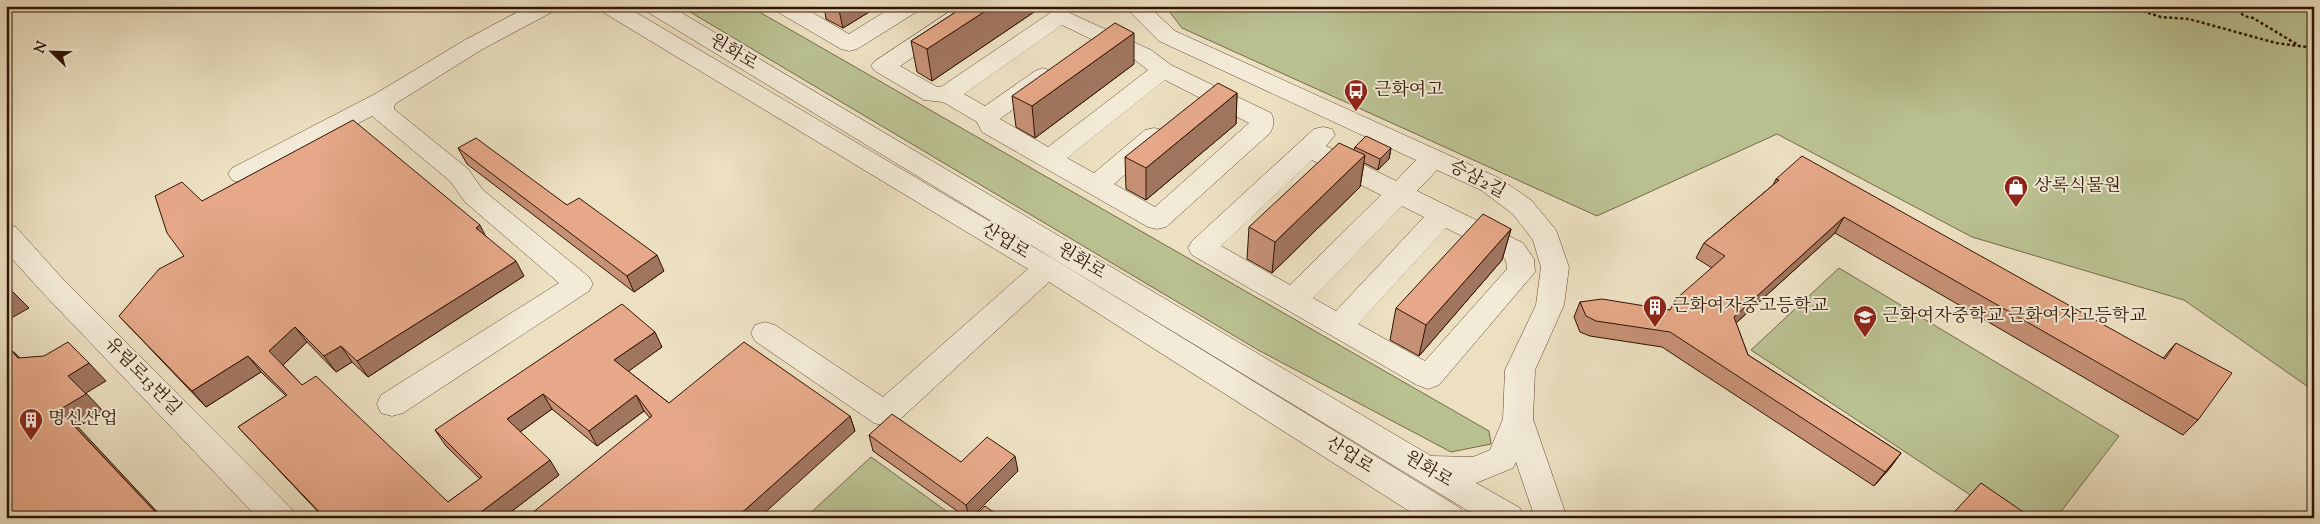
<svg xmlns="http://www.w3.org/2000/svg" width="2320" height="524" viewBox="0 0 2320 524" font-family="'Sorts Mill Goudy','Noto Serif KR',serif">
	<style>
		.green { fill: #bac191; stroke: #756a4a }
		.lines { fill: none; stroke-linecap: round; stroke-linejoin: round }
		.minor-casing { stroke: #5f4732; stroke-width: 1 }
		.path { stroke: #301403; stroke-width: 2.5; stroke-dasharray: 3 2.5; stroke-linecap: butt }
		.minor { fill: #f3ebd7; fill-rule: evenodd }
		.wall { fill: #c69075; stroke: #301403 }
		.shaded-wall { fill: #a1765f; stroke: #301403 }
		.building { fill: #e6a888; stroke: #301403 }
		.labels { text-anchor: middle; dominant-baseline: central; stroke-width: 4; stroke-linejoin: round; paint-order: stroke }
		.street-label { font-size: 18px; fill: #301403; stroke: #f3ebd7 }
		.poi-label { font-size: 18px; fill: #301403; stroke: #f3ebd7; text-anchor: start }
	</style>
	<rect width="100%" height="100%" fill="#ece0c1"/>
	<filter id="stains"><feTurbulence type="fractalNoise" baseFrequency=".004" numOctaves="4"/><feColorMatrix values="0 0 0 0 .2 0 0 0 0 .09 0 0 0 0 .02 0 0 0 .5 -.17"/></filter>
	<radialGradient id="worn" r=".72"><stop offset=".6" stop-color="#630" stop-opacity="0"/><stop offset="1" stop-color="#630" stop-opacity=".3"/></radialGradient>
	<path class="green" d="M680 6H749L1489 431 1491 444 1451 452 1258 350Z
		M1165 6H2314V391L2184 300 1972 237 1777 134 1597 216 1182 28Z
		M1839 268 2119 436 2056 518H2005L1751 350Z
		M871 457 956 518H805Z"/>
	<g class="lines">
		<g class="minor-casing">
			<path id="minor" d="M529 6H557L554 11 481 50 395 104 394 109 468 169 483 190 589 277 593 284 589 291 403 413 392 416 381 413 377 404 381 395 559 283 465 202 450 181 372 116 250 180 241 183 232 180 228 174 232 168 375 94 465 40Z
				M598 6H625L1057 261 1460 508 1464 518H1420L1049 282 896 423 885 426 874 423 755 341 751 333 755 325 765 322 775 325 883 397 1028 269 601 11Z
				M643 6H670L1431 456 1473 457 1490 450 1503 419 1505 370 1536 305 1541 267 1533 240 1513 214 1481 190 1437 170 1417 191 1523 243 1534 259 1535 272 1439 385 1428 389 1417 385 1192 255 1188 248 1192 241 1314 129 1323 127 1332 129 1335 135 1326 146 1396 181 1416 160 1159 41 1124 6H1148L1175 31 1499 178 1531 200 1556 230 1569 267 1564 305 1535 370 1533 419 1567 518H1535L1516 462 1513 468 1476 483 1520 508 1524 518H1480L646 11ZM1312 160 1381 195 1290 285 1221 246ZM1402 206 1424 217 1336 311 1313 298ZM1446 228 1503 257 1506 261 1507 269 1425 361 1358 324Z
				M773 6H801L849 34 894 6H921L918 11 857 49 849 51 841 49 776 11Z
				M958 6H985L982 11 900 66 937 87H941L1053 11 1061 9 1151 50 1171 65 1271 113C1275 121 1274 125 1270 133L1166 227 1157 229 1148 227 982 132 977 122 943 102 924 100 875 71 871 66 875 61ZM1062 25 1135 60 1148 70 1048 147 1000 119 1051 81 1055 76 1051 71 1043 68 1035 71 985 106 964 94ZM1165 80 1249 123 1155 207 1114 184 1163 142 1166 136 1163 130 1154 128 1145 130 1094 173 1067 158Z
				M6 224 16 227 61 277 291 508 295 518H258L41 291 6 252Z"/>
		</g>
		<path class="path" d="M2127 6 2161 17 2189 19 2276 43 2314 48
			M2233 6 2244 16 2253 18 2298 45"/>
		<use href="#minor" class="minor"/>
	</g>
	<path class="wall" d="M824 6H879L843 28 826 19Z
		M965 6H1043L932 81 917 72 911 41Z
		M1134 64 1035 138 1016 127 1012 96Z
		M1237 93 1236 124 1146 200 1126 189 1125 157Z
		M1355 147 1391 148 1389 159 1378 170 1364 163 1360 187 1272 273 1247 259 1249 227 1354 150Z
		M458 148 567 205 664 271 634 292 467 164Z
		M1776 179 2163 358 2176 343 2198 420 2183 435 1835 233 1736 323 1748 355 1901 453 1890 468 1874 486 1662 347 1590 336 1580 332 1574 317 1580 302 1670 310 1712 268 1696 258 1704 243 1773 185Z
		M202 201 486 236 524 276 368 377 352 362 336 372 307 342 283 365 302 385 448 502 480 479 446 446 435 430 662 347 628 371 669 403 850 416 855 431 650 418 644 411 597 446 552 409 520 432 559 475 503 518H324L238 427 286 396 261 372 206 407 119 316 184 256Z
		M1511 229 1502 260 1419 356 1390 340 1396 308Z
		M869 435 961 462 1018 471 971 518H967L873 451Z"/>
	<path class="shaded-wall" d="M838 6H879L843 28Z
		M993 6H1043L932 81 927 49Z
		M1134 33V64L1035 138 1032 106Z
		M1237 93 1236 124 1146 200V168Z
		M1391 148 1389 159 1378 170 1380 159Z
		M1365 155 1360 187 1272 273 1275 242Z
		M1844 217 1835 233 1726 332 1734 317Z
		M480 225 488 241 476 228Z
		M1511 229 1502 260 1419 356 1426 325Z
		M657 255 664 271 634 292 627 276Z
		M516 261 524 276 368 377 357 361Z
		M11 290 29 308 6 321V293Z
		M295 327 307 342 282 366 269 351Z
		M655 332 662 347 622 376 614 360Z
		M6 345 16 354 36 375 18 358Z
		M341 346 352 362 336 372 324 356Z
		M248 356 261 372 206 407 192 391Z
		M89 363 106 381 86 393 103 411 78 427 163 518H161L59 410 68 376Z
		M543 394 552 409 517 434 507 419Z
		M636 395 644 411 597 446 589 431Z
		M850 416 855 431 759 518H736Z
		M1901 453 1890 468 1874 486 1885 472Z
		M1015 456 1018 471 971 518H969L966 505Z
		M550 460 559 475 503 518H473Z"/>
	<path class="building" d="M965 6H993L927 49 911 41Z
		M1115 23 1134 33 1032 106 1012 96Z
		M1218 83 1237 93 1146 168 1125 157Z
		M353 120 480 225 476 228 516 261 357 361 341 346 324 356 295 327 269 351 302 385 316 376 448 502 482 477 435 430 622 304 655 332 614 360 669 403 744 342 850 416 736 518H526L652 416 636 395 589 431 543 394 507 419 550 460 473 518H325L238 427 287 395 248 356 192 391 119 316 159 269 184 256 167 233 155 196 182 182 202 201Z
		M1366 136 1391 148 1380 159 1355 147Z
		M476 138 567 205 579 198 657 255 627 276 458 148Z
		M1339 143 1365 155 1275 242 1249 227Z
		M1802 156 2165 359 2176 343 2232 373 2198 420 1844 217 1734 317 1748 355 1901 453 1885 472 1670 332 1596 321 1586 316 1580 302 1602 299 1670 310 1676 299 1725 256 1704 243 1779 180 1776 179Z
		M1483 214 1511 229 1426 325 1396 308Z
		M6 285 11 290 6 293Z
		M68 342 89 363 68 376 86 394 59 410 161 518H6V345L18 358 44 356Z
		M892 414 961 462 987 437 1015 456 966 505 869 435Z
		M1981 483 2032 518H1949Z
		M985 506 1001 518H973Z
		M1021 513 1028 518H1017Z"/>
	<defs>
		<g id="bus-pin" transform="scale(1.25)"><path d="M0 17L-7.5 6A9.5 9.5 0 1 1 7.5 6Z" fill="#8f2418" stroke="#f3ebd7"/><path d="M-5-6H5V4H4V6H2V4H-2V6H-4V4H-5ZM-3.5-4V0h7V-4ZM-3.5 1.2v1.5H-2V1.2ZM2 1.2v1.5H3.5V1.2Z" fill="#fff"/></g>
		<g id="shop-pin" transform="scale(1.25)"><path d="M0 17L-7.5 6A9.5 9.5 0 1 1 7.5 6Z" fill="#8f2418" stroke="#f3ebd7"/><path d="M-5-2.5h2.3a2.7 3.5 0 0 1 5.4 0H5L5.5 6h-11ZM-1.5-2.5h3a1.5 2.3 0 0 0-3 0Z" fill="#fff"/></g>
		<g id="building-pin" transform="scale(1.25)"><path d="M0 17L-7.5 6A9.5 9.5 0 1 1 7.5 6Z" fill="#8f2418" stroke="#f3ebd7"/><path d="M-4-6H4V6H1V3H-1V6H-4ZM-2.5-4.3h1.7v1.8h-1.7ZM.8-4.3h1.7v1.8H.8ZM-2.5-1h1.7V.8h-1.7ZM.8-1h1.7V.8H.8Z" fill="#fff"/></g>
		<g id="school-pin" transform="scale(1.25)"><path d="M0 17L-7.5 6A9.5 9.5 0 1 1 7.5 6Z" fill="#8f2418" stroke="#f3ebd7"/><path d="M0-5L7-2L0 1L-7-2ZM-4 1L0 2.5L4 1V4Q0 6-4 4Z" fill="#fff"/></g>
	</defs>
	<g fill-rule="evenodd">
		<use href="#bus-pin" x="1356" y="91"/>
		<use href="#shop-pin" x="2016" y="187"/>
		<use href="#building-pin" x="1655" y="307"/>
		<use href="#school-pin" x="1865" y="317"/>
		<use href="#building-pin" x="31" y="420"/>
	</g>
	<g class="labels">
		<g class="street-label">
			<text transform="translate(733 53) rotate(31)">원화로</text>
			<text transform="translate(1477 180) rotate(28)">승삼2길</text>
			<text transform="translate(1005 242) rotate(31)">산업로</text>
			<text transform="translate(1081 262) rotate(31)">원화로</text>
			<text transform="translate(142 377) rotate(46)">유림로13번길</text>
			<text transform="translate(1349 456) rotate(32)">산업로</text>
			<text transform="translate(1428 470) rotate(31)">원화로</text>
		</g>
		<g class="poi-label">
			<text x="1374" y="91">근화여고</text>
			<text x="2034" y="187">상록식물원</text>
			<text x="1672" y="307">근화여자중고등학교</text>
			<text x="1882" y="317">근화여자중학교 근화여자고등학교</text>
			<text x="48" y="420">명신산업</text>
		</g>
	</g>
	<rect width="2320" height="524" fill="none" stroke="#ece0c1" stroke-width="25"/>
	<rect x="8" y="8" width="2305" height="509" fill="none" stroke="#301403" stroke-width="2.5"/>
	<rect x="12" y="12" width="2295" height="499" fill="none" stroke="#301403"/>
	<g transform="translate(52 52) rotate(293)" stroke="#f3ebd7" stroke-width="4" paint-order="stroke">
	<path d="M0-4L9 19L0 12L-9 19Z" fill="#301403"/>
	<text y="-8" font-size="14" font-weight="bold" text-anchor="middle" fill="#301403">N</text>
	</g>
	<rect width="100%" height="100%" filter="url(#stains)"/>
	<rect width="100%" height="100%" fill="url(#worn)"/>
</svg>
